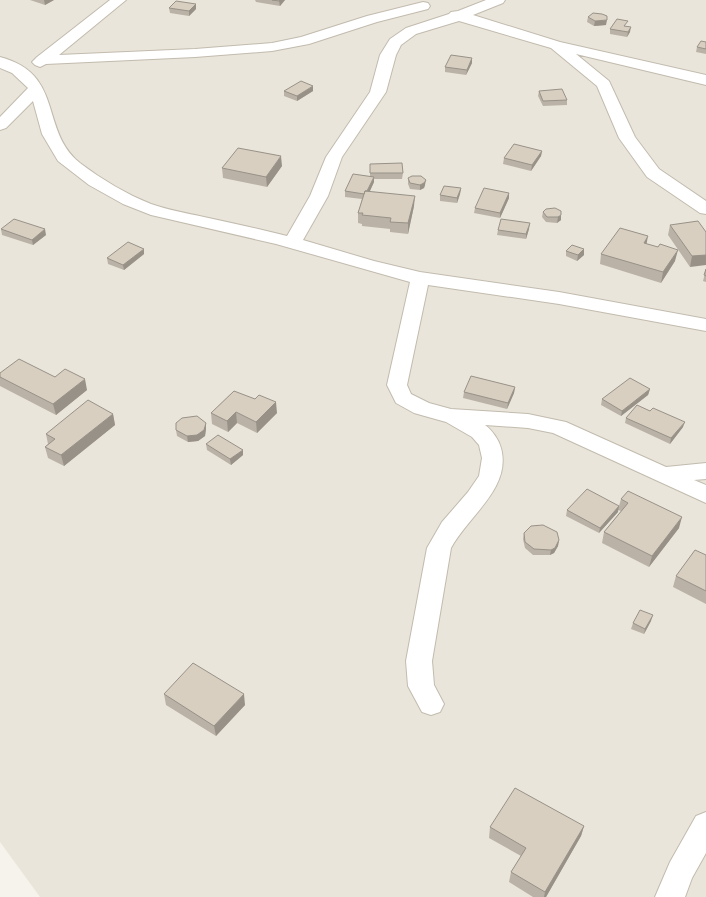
<svg xmlns="http://www.w3.org/2000/svg" width="706" height="897" viewBox="0 0 706 897" font-family="Inter,sans-serif">
	<style>
		.residential { fill: #eae5da }
		.lines { fill: none; stroke-linecap: round; stroke-linejoin: round }
		.minor-casing { stroke: #c2bbae; stroke-width: 2 }
		.minor { fill: #fff; fill-rule: evenodd }
		.wall { fill: #bab2a6 }
		.shaded-wall { fill: #979187 }
		.building { fill: #d8cfc1; stroke: #979187 }
	</style>
	<rect width="100%" height="100%" fill="#f6f3ec"/>
	<path class="residential" d="M0 0H706V897H40L0 842Z"/>
	<g class="lines">
		<g class="minor-casing">
			<path id="minor" d="M110 0H126L59 55 195 49 272 43 301 37 367 16 423 2 428 3 430 6 428 9 377 22 309 44 272 51 195 57 46 64 40 67 35 65 32 62 37 57Z
				M486 0H505L503 3 473 15 560 42 706 75V85L576 54 609 81 635 137 659 169 706 201V214L700 213 647 177 619 138 597 86 551 48 459 21 416 34 401 45 396 55 386 92 342 157 328 196 303 240 374 261 420 272 559 292 706 319V331L559 304 428 285 407 385 411 394 429 403 451 409 528 414 566 422 666 467 706 463V479L694 480 706 485V503L553 433 528 428 485 425C492 430 499 440 501 448 512 488 468 516 451 548L432 661 434 685 444 704 440 712 431 715 422 712 408 686 406 661 427 548 442 522 468 492 479 476 482 458 479 445 472 437 446 422 414 413 396 403 387 385 410 282 276 244 151 215 123 204 89 185 58 161 42 134 33 101 6 128 0 130V117L28 88 12 73 0 68V57C65 74 39 130 80 163 101 179 126 194 151 204 168 210 186 213 204 217 232 223 260 229 287 236L310 196 326 157 370 92 380 55 390 39 406 28 449 14 451 12 458 11Z
				M706 812V853L692 878 685 897H655L670 862 696 816Z"/>
		</g>
		<use href="#minor" class="minor"/>
	</g>
	<path class="wall" d="M30 0H54L45 5Z
		M255 0H285L280 6 256 2Z
		M169 8 196 9 189 16 170 13Z
		M588 17 606 25 594 26 587 22Z
		M627 27 630 32 627 37 610 34V29Z
		M706 42V54L696 52 697 47Z
		M472 58V63L466 75 445 72V67Z
		M284 91H313L297 101 284 96Z
		M539 91 567 100V105L543 106 538 96Z
		M542 151 541 156 531 171 503 164 504 158Z
		M370 164 403 173 402 179H374V182L369 192 414 206 408 234 390 232V229L362 226V224L358 223V213L362 199 345 197V191L370 176Z
		M282 166 267 187 223 178 222 168Z
		M408 178 425 185 424 188 420 190 410 189 408 184Z
		M461 188 460 194 457 203 440 201V195Z
		M509 198 500 218 474 213 475 208Z
		M543 212 561 215V220L557 223 546 222 542 217Z
		M670 225 706 232 690 267 668 235Z
		M1 229 46 235 33 245 2 235Z
		M529 229 526 239 497 235 498 230Z
		M647 244 675 261 661 283 600 264 601 254Z
		M144 249V254L124 270 108 264 107 258Z
		M566 251 584 255 577 261 566 256Z
		M706 269V282L703 281Z
		M0 373 87 390 56 415 0 386Z
		M515 387 514 393 507 409 463 398 464 392Z
		M650 389 648 395 621 416 601 405 602 399Z
		M234 391 277 413 257 433 237 423 228 432 212 424 211 413Z
		M113 414 115 425 64 466 48 458 45 447 48 444 46 434Z
		M626 418 683 427 670 444 625 423Z
		M206 429 205 436 198 441 188 442 177 436 176 430Z
		M206 444 243 455 231 465 207 450Z
		M621 499 679 528 649 567 602 543 604 532 621 511 618 510V512L599 533 566 516 567 510 619 506Z
		M524 533 559 540 558 546 554 553 550 555H533L525 548 523 539Z
		M706 555V604L673 587 676 576Z
		M651 621 644 634 631 629 633 623Z
		M164 694 245 705 216 736 166 705Z
		M584 826 581 836 546 897H533L509 882 511 872 521 856 489 838 490 827Z"/>
	<path class="shaded-wall" d="M44 0H54L45 5Z
		M280 0H285L280 6 279 1Z
		M196 4V9L189 16V11Z
		M607 20 606 25 594 26 595 21Z
		M631 27 630 32 627 37 628 32Z
		M472 58V63L466 75 467 70Z
		M313 86V91L297 101V96Z
		M542 151 541 156 531 171 532 165Z
		M281 156 282 166 267 187 266 177Z
		M374 177V182L366 200V194Z
		M426 180 425 185 424 188 420 190V185Z
		M461 188 460 194 457 203V198Z
		M509 193V198L500 218V213Z
		M415 196 414 206 408 234V223Z
		M561 215V220L557 223 558 217Z
		M530 223 529 229 526 239V234Z
		M45 229 46 235 33 245 32 240Z
		M648 236 646 247 644 243Z
		M706 244V265L690 267 692 256Z
		M144 249V254L124 270 123 265Z
		M584 249V255L577 261 578 255Z
		M678 250 675 261 661 283 663 272Z
		M85 379 87 390 56 415 53 404Z
		M515 387 514 393 507 409 508 403Z
		M650 389 648 395 621 416 622 411Z
		M276 402 277 413 257 433 256 422Z
		M236 412 237 423 228 432 227 421Z
		M113 414 115 425 64 466 61 455Z
		M685 422 683 427 670 444 671 438Z
		M206 423V429L205 436 198 441 188 442 187 436Z
		M243 450V455L231 465 230 459Z
		M619 506 618 512 599 533 600 528Z
		M682 517 679 528 649 567 652 556Z
		M559 540 558 546 554 553 550 555 551 550Z
		M653 615 651 621 644 634 645 629Z
		M244 694 245 705 216 736 214 726Z
		M584 826 581 836 546 897H544L545 892Z"/>
	<path class="building" d="M272 0H280L279 1Z
		M176 1 196 4 189 11 169 8Z
		M593 13 602 14 607 16V20L595 21 588 17Z
		M617 19 628 21 624 26 631 27 628 32 610 29Z
		M701 41 706 42V49L697 47Z
		M451 55 472 58 467 70 445 67Z
		M301 81 313 86 297 96 284 91Z
		M562 89 567 100 543 101 539 91Z
		M514 144 542 151 532 165 504 158Z
		M238 148 281 156 266 177 222 168Z
		M402 163 403 173H370V164Z
		M353 174 374 177 367 191H365L364 194 345 191Z
		M412 176H421L426 180 424 183 420 185 410 183 408 178Z
		M444 186 461 188 457 198 440 195Z
		M484 188 509 193 500 213 475 208Z
		M365 191 415 196 408 223 390 222 391 218 362 215 363 213H358Z
		M555 208 561 211V215L558 217H547L543 212 546 209Z
		M14 219 45 229 32 240 1 229Z
		M501 219 530 223 526 234 498 230Z
		M698 221 706 232V255L692 256 670 225Z
		M620 228 648 236 644 243 658 247 660 244 678 250 663 272 601 254Z
		M128 242 144 249 123 265 107 258Z
		M572 245 584 249 578 255 566 251Z
		M706 269V276L704 275Z
		M19 359 55 377 65 369 85 379 53 404 0 377V373Z
		M471 376 515 387 508 403 464 392Z
		M630 378 650 389 622 411 602 399Z
		M234 391 255 399 259 395 276 402 256 422 236 412 227 421 211 413Z
		M88 400 113 414 61 455 45 447 55 439 46 434Z
		M637 405 650 411 653 408 685 422 671 438 626 418Z
		M197 416 206 423 204 430 197 435 187 436 176 430V423L182 418Z
		M218 435 243 450 230 459 206 444Z
		M587 489 619 506 600 528 567 510Z
		M628 491 682 517 652 556 604 532 628 503 621 499Z
		M543 525 557 532 559 540 555 548 551 550 534 549 525 542 524 533 531 526Z
		M695 550 706 555V591L676 576Z
		M640 610 653 615 645 629 633 623Z
		M193 663 244 694 214 726 164 694Z
		M515 788 584 826 545 892 511 872 526 848 490 827Z"/>
</svg>
